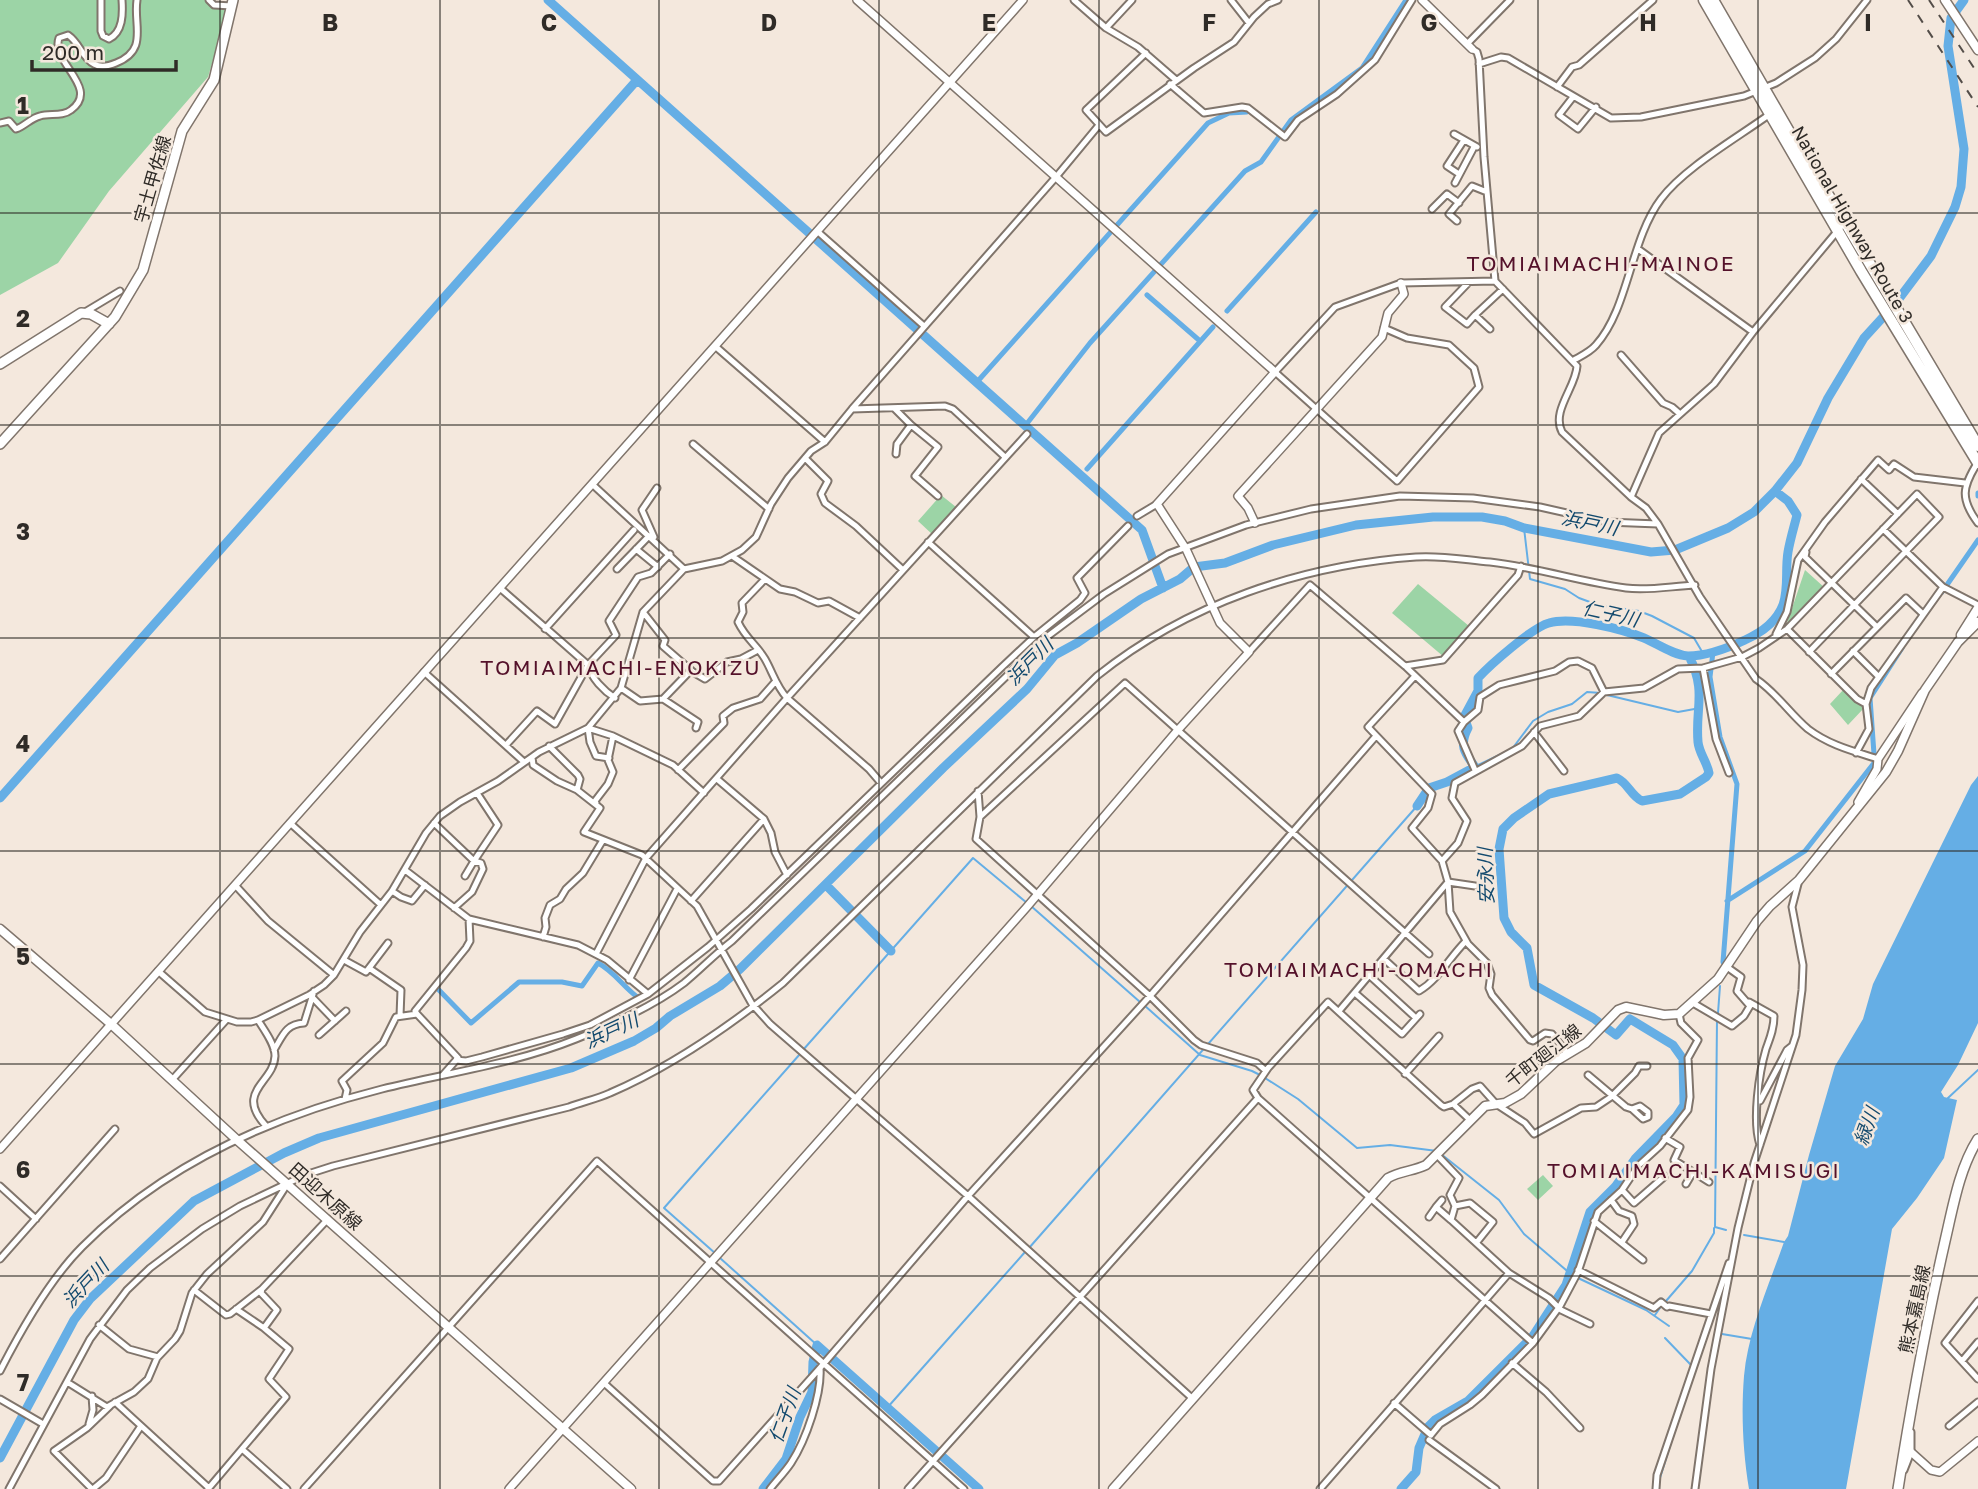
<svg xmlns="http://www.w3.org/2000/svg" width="1978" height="1489" viewBox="0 0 1978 1489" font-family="'Golos Text','Noto Sans JP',sans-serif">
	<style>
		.green { fill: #9cd4a6 }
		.water { fill: #65aee5 }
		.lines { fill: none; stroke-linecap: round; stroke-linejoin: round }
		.stream { stroke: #65aee5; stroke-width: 2 }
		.canal { stroke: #65aee5; stroke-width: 5 }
		.river { stroke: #65aee5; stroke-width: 9 }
		.minor-casing { stroke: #80756c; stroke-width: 9 }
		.tertiary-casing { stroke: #80756c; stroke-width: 10 }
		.secondary-casing { stroke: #80756c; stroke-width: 11 }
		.primary-casing { stroke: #80756c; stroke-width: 12 }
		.trunk-casing { stroke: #80756c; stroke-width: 13 }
		.minor { stroke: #fff; stroke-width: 5 }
		.tertiary { stroke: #fff; stroke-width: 7 }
		.secondary { stroke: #fff; stroke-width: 8 }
		.primary { stroke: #fff; stroke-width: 9 }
		.trunk { stroke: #fff; stroke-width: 10 }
		.rail { stroke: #534d48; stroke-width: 2; stroke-dasharray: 9 9; stroke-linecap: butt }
		.grid { fill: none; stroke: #2f2b27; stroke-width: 2; stroke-opacity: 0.55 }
		.labels { text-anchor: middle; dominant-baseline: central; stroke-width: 5; stroke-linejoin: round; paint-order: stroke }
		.street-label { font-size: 18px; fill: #2f2b27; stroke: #f4e8dd }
		.water-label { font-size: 19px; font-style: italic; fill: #134a6e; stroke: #f4e8dd }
		.quarter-label { font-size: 21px; letter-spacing: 2px; fill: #54112a; stroke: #f4e8dd }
		.grid-label { font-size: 23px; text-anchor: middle; font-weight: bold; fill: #2f2b27; stroke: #f4e8dd; stroke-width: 5; stroke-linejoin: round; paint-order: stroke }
	</style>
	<rect width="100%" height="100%" fill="#f4e8dd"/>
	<path class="green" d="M0 0H211L227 12 208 77 109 191 58 263 0 295Z
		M941 495 956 507 933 535 918 521Z
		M1805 570 1825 588 1785 629Z
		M1418 584 1469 626 1444 657 1392 613Z
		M1844 689 1864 708 1848 725 1830 704Z
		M1543 1175 1553 1186 1538 1200 1527 1189Z"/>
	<path class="water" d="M1978 776V1023L1958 1065 1941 1092 1944 1097 1957 1100 1944 1158 1917 1198 1892 1229 1846 1489H1749C1743 1453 1741 1413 1744 1376 1748 1331 1769 1285 1784 1242L1788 1236 1809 1155 1835 1066 1863 1019 1873 984 1971 785Z"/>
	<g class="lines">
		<path class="stream" d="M1524 528 1530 579 1565 589 1579 598 1598 605 1639 611 1652 616 1694 638 1704 655
			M1607 695 1678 712 1700 708
			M1476 766 1512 749 1533 721 1548 712 1572 704 1587 692 1601 693
			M1031 906 1140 1002
			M1144 1005 1200 1055 1252 1071 1260 1075
			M1718 1013 1720 986
			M1717 1019 1715 1227 1726 1230
			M803 1050 973 858 1027 903
			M1265 1078 1298 1099 1357 1148 1390 1145 1437 1151
			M1948 1098 1978 1070
			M1441 1154 1499 1200 1524 1234 1573 1276
			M1744 1235 1784 1242
			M1029 1248 1417 806
			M716 1254 664 1208 800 1054
			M720 1258 817 1345
			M1578 1278 1646 1310 1669 1326
			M1666 1301 1692 1271 1714 1233V1228
			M1655 1315 1662 1305
			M1722 1334 1752 1339
			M1665 1338 1691 1365
			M887 1408 1025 1252
			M1659 1481 1675 1430"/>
		<path class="canal" d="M1147 295 1200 341
			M1227 311 1316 212
			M977 382 1208 123 1229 113 1247 112
			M1025 426 1090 343 1245 171 1261 162 1291 120 1362 68 1406 0
			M1087 469 1213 327
			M1978 493V496
			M1942 592 1978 540
			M1713 652 1710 677 1720 737 1737 784 1723 962
			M1874 754 1870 698 1902 648
			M1727 901 1805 851 1874 763
			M435 986 471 1023 519 982H562L582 986 598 963C615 972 624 988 640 999"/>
		<path class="river" d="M548 0 1142 530 1163 588
			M0 798 637 80
			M1417 806 1429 788 1447 782 1475 767C1464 752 1459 745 1468 728L1464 717 1478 691V678C1490 665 1533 627 1549 623 1572 616 1622 629 1644 638 1658 644 1673 655 1688 656 1707 656 1728 648 1745 640 1761 633 1776 623 1783 605 1789 588 1785 569 1788 552 1790 540 1794 527 1797 515L1788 501 1775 491
			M826 885 891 951
			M0 1458 74 1320 90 1299 194 1201 284 1153 319 1138 571 1068 634 1041 656 1028 670 1016 720 986 740 969 943 768 1027 689 1055 655 1077 643 1141 599 1180 579 1194 567 1225 563 1273 545 1356 525 1433 517H1482L1505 521 1524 528 1651 552 1675 550 1728 528 1754 512 1775 491 1797 463 1828 398 1864 338 1895 304 1931 256 1955 207 1961 187 1964 149 1948 46 1951 18 1964 0
			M763 1489 786 1459 800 1417 812 1392 813 1362 817 1345 979 1489
			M1401 1489 1416 1472 1419 1448 1428 1427 1435 1420 1468 1401 1533 1336 1566 1285 1590 1212 1615 1187 1635 1159 1676 1117 1684 1105 1683 1059 1673 1045 1630 1019 1616 1035 1593 1018 1534 985 1527 948 1511 932 1504 918 1499 849 1503 829 1514 818 1549 794 1617 778C1628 783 1631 796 1642 801L1680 794 1706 777 1709 773C1707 762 1699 753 1698 742 1695 707 1707 692 1689 656"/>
		<g class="minor-casing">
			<path id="minor" d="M101 0V31L103 36 109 39C123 32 123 14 122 0
				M209 0 214 5 232 6
				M1074 0 1106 28 1138 47 1176 80
				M1231 0 1249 23
				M1106 28 1132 0
				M1467 44 1510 0
				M1472 49 1477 52 1479 59 1484 157 1495 281 1577 366C1576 387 1551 411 1562 432L1631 497 1646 508 1658 524 1700 597 1756 679C1777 693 1789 713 1808 729 1829 745 1853 751 1878 759
				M1146 53 1086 110 1106 132 1194 68 1234 42 1254 17 1268 4 1278 0
				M1479 64 1501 57 1508 58 1611 118 1641 117 1744 96 1776 83 1815 58 1836 39 1867 0
				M1170 84 1204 113 1242 107 1248 108 1285 137 1298 120 1337 94 1375 60 1412 0
				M1557 87 1572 67 1579 65 1653 0
				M1573 97 1559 115 1578 129 1596 107
				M0 123 9 121 16 129C25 126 31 118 40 116 50 113 62 117 71 110 101 88 50 62 59 38L68 35C80 43 82 58 94 64 101 68 109 66 116 63 149 50 133 25 137 0
				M1454 134 1477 147
				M1459 174 1447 166 1464 140
				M1455 183 1474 147
				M1432 209 1447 194 1459 203
				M1457 221 1449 214 1472 186 1487 192
				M817 231 924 326
				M1638 249 1753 332
				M1469 282 1445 307 1467 324 1475 315 1490 329
				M85 312 120 291
				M1475 315 1503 289
				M1384 328 1407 338 1449 345 1474 368 1479 387 1397 481 1275 372 1335 307 1401 283 1495 281
				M715 346 825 442
				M1621 355 1663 403 1672 407 1680 414
				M1574 360C1581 356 1590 352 1596 345 1629 308 1630 240 1661 199 1684 168 1737 138 1770 114
				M894 408 911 425 897 444 896 454
				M852 409 945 406 953 409 1005 457
				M911 425 938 447 915 476 938 496
				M693 444 769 509
				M805 458 828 481 821 494 825 503 856 526 903 570
				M1978 462C1962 487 1960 499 1978 523
				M1861 479 1898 514
				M592 484 684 569
				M1631 497 1659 433 1714 384 1753 332 1845 222
				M1137 516 1157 504
				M1883 529 1943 587 1978 605
				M654 537 642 510 657 488
				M928 542 1034 637
				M636 549 658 567
				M1806 552 1805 557 1876 626
				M732 556 780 589 795 592 818 603 829 601 860 618
				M617 569 649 536
				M765 579 742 603 743 612 738 622C746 639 757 645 765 659 773 673 776 686 787 698L869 769 881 783
				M500 588 588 665C591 678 604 691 615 698
				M643 612 665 640 663 646 693 672 705 679 727 662 741 659 758 650
				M545 629 634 530
				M1787 629 1857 699 1866 704
				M1776 634 1787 612 1798 560 1825 522 1878 460 1889 470 1894 464 1914 477 1965 483
				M1853 651 1879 677
				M1249 652 1310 585 1405 666 1464 722
				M1405 666 1443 660 1518 575 1521 566
				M1703 668 1716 739 1729 773
				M424 672 524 762
				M1831 674 1906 598 1923 614
				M1415 676 1368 727 1432 794 1428 808 1412 828 1442 861 1448 882 1450 912 1468 944 1487 963 1491 974 1489 988 1492 995 1530 1040 1533 1041 1545 1033 1552 1034 1567 1053
				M621 688 640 701 663 699 698 722 696 728
				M663 699 691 670
				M588 728 613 736 673 765 704 793
				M588 728 590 742 596 756 609 758
				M1534 732 1564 771
				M506 745 537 711 555 724 588 665 616 635 609 621 638 577 651 573 670 554
				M549 746 578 775 580 779 577 790 600 808 584 832 642 855 697 906 752 1004 770 1024 968 1196 1193 1399
				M1856 753 1869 729 1866 704 1871 688 1943 587
				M532 757 533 765 557 781 577 790
				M678 770 724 723 723 716 733 708 760 699 775 682
				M1475 770 1458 731 1464 722 1478 710 1480 697 1499 685 1555 671 1569 662 1578 661 1592 668 1604 692
				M717 779 764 819
				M978 791 980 817 976 839 1150 996 1194 1040 1201 1045 1257 1063 1266 1071
				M596 803 595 801 608 784 613 772 608 760 613 736
				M980 817 1125 683 1429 954
				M290 823 381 905
				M434 823 474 861 498 825 477 793
				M1442 861 1458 843 1467 821 1452 798 1455 783 1522 746 1540 726 1579 716 1604 692 1644 688 1678 669 1703 668 1742 657 1759 648 1787 629 1917 494 1939 517 1809 652
				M405 870 469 919 578 945 607 960 648 994
				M1448 882 1475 886
				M235 885 268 921 334 975
				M392 891 401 897 412 901 425 885
				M691 901 764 819 771 833 775 852 787 875
				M454 908 472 892 483 869 481 863 474 861 465 876
				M543 937 546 927 545 918 550 905 560 899 566 889 583 873 603 840
				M596 954 646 858 787 698 1027 434
				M1384 959 1419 991C1439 979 1449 958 1466 941
				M344 960 366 972 388 943
				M369 968 401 990 400 1016
				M158 971 205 1012 237 1022H251L258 1020 309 995 324 985 334 975 360 932 392 891 426 833 440 816 460 802 498 781 539 752 588 728 621 688 643 612 684 569 722 561 742 550 756 537 771 504 788 478 811 451 825 442 852 409 1056 177 1099 125
				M1370 976 1416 1018
				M629 980 677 889
				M1355 993 1402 1034 1420 1014
				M312 997 335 1021
				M1749 1002 1774 1016C1774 1029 1770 1038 1766 1049 1759 1073 1752 1121 1760 1145
				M1693 1003 1732 1026 1744 1016 1750 1006 1737 991 1741 977 1727 967
				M1339 1011 1448 882
				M417 1014 415 1011 466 948 470 941 469 919
				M417 1014 458 1058 443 1075
				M258 1020C264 1030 275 1044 275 1056 274 1083 234 1091 266 1126
				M319 1035 346 1011
				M274 1050C283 1035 286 1024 304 1023L314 991
				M456 1060 466 1061 482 1057 563 1034 590 1025 648 994 708 947 751 909 1002 667 1034 637 1080 600 1085 593 1077 578 1128 526
				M1405 1074 1439 1036
				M1588 1075 1626 1107 1632 1109 1640 1106 1648 1112V1117L1643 1119 1632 1109
				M172 1080 227 1019
				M345 1099 347 1090 342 1081 383 1043 396 1017 417 1014
				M1760 1101 1787 1050 1792 1046
				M1453 1104 1472 1089 1480 1086 1496 1104 1525 1123 1534 1134 1581 1108 1596 1107 1611 1097 1635 1073 1639 1066H1647
				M1470 1120 1453 1104 1444 1107 1441 1105 1328 1002 1268 1068 1253 1090 1258 1098 1533 1343
				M1665 1138 1680 1147 1674 1160 1709 1182
				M1437 1155 1459 1178 1450 1195 1455 1206 1451 1220 1509 1273 1549 1298 1561 1310 1590 1324
				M1686 1184 1693 1172
				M0 1186 36 1219
				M1622 1190 1634 1203 1665 1176
				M1442 1200 1436 1207 1451 1220
				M1611 1200 1619 1211 1632 1216 1634 1224 1622 1242
				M1455 1206 1470 1203 1493 1222 1477 1242
				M1429 1217 1436 1207
				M1594 1221 1643 1260
				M0 1259 115 1129
				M1578 1270 1654 1308 1661 1302 1667 1307 1669 1306 1711 1314
				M194 1290 226 1315 230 1314 262 1289 328 1219
				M1978 1301 1945 1343 1978 1379
				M236 1309 264 1328
				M99 1325 129 1349 158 1357
				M1962 1361 1978 1342
				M1512 1363 1546 1392 1580 1428
				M0 1371C21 1330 49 1280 82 1247 163 1165 271 1117 382 1089 446 1073 514 1064 576 1039 610 1026 655 1005 684 983 700 970 715 954 732 941L1048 636 1104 594 1168 554 1246 525 1311 509 1400 496 1473 498 1540 507 1607 522 1658 524
				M67 1382 107 1407 134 1392 148 1379 157 1358 175 1339 180 1331 192 1293 207 1274 263 1222 288 1183
				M604 1383 713 1481H719L820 1368 968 1196 1150 996 1376 736
				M0 1399 43 1424
				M115 1402 209 1488
				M1394 1403 1431 1435 1440 1424 1470 1405 1482 1395 1533 1343 1560 1306 1578 1272 1598 1212 1622 1190 1638 1166 1660 1146 1688 1110 1690 1097 1688 1058 1698 1040 1681 1023 1679 1014
				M89 1424 93 1410 92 1396
				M1949 1426 1978 1402
				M1429 1440 1496 1489
				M242 1449 287 1489
				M1904 1470 1911 1452V1432
				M9 1489 90 1339 127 1290 150 1268 202 1229 240 1206 305 1175 333 1166 569 1107C582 1102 597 1099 610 1093 673 1066 730 1026 783 983L1097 676C1187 604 1301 565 1416 557 1440 555 1466 560 1490 562 1536 567 1580 582 1626 588 1648 591 1672 586 1695 585
				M92 1489 54 1451 87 1428 110 1406
				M93 1489 106 1478 141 1426
				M208 1489 286 1397 269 1379 289 1349 264 1328 277 1310 261 1293 262 1289
				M304 1489 597 1161 964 1489
				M770 1489C777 1480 785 1472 791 1463 806 1440 822 1394 820 1368
				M908 1489 1258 1098
				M1320 1489 1509 1273
				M1656 1489 1657 1475 1729 1263
				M1695 1489 1711 1369 1738 1228 1754 1163 1796 1035 1802 990 1803 965 1792 907 1799 880"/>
		</g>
		<g class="tertiary-casing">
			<path id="tertiary" d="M1422 0 1472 49
				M1255 523 1248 508 1238 496 1382 337 1388 313 1404 294 1401 283
				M1858 802 1877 769 1878 759 1922 693
				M0 1149 1023 0
				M1911 1452 1931 1470 1940 1472 1978 1441
				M509 1489 1026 908 1177 731 1249 652 1220 623 1186 549 1157 504 1275 372 857 0"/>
		</g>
		<g class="secondary-casing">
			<path id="secondary" d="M1945 0 1978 50
				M1961 635 1978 608
				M0 929 111 1024 236 1139 631 1489
				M1113 1489 1388 1178C1400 1171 1414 1171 1426 1165L1485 1106 1505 1103 1521 1094 1556 1061 1586 1043 1618 1010 1626 1007 1664 1015 1679 1014 1718 979 1757 921 1770 906 1799 880 1886 772 1898 751 1925 690 1958 642 1978 622"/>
		</g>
		<g class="primary-casing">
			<path id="primary" d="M0 364 81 313 91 314 109 324
				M0 444 115 317 143 270 182 131 214 80 233 0
				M1898 1489C1911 1406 1926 1324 1945 1241 1953 1207 1959 1169 1978 1139"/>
		</g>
		<g class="trunk-casing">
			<path id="trunk" d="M1704 0 1861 271 1978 463
				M1713 0 1799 149 1845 222 1978 446"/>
		</g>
		<use href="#minor" class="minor"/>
		<use href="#tertiary" class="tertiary"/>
		<use href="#secondary" class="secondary"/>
		<use href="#primary" class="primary"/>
		<use href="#trunk" class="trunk"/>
		<path class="rail" d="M1908 0 1978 107
			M1929 0 1978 74"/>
	</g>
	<path class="grid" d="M220 0V1489M440 0V1489M659 0V1489M879 0V1489M1099 0V1489M1319 0V1489M1538 0V1489M1758 0V1489M0 213H1978M0 425H1978M0 638H1978M0 851H1978M0 1064H1978M0 1276H1978"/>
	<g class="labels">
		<g class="street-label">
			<text transform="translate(152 179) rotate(-74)">宇土甲佐線</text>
			<text transform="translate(1853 224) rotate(60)">National Highway Route 3</text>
			<text transform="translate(1543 1055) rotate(-38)">千町廻江線</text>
			<text transform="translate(326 1196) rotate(42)">田迎木原線</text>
			<text transform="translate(1914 1309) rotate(-78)">熊本嘉島線</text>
		</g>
		<g class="water-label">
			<text transform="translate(1590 522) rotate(12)">浜戸川</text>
			<text transform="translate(1611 613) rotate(13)">仁子川</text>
			<text transform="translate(1029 661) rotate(-45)">浜戸川</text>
			<text transform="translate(1485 876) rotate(-92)">安永川</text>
			<text transform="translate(611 1030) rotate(-25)">浜戸川</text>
			<text transform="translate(1866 1126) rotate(-70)">緑川</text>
			<text transform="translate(85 1283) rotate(-47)">浜戸川</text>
			<text transform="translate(784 1415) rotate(-70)">仁子川</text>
		</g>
		<g class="quarter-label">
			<text x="1601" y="263">TOMIAIMACHI-MAINOE</text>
			<text x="621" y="667">TOMIAIMACHI-ENOKIZU</text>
			<text x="1359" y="969">TOMIAIMACHI-OMACHI</text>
			<text x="1694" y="1170">TOMIAIMACHI-KAMISUGI</text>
		</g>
	</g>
	<g class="grid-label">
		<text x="330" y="31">B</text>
		<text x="549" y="31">C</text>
		<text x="769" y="31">D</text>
		<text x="989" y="31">E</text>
		<text x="1209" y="31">F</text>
		<text x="1429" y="31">G</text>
		<text x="1648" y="31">H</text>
		<text x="1868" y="31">I</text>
		<text x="23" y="114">1</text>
		<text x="23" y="327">2</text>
		<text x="23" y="540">3</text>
		<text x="23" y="752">4</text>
		<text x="23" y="965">5</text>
		<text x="23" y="1178">6</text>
		<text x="23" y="1391">7</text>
	</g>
	<path d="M32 60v10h144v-10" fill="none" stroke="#2f2b27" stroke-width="3.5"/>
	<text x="42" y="60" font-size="21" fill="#2f2b27" stroke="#f4e8dd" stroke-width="5" paint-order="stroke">200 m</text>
</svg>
